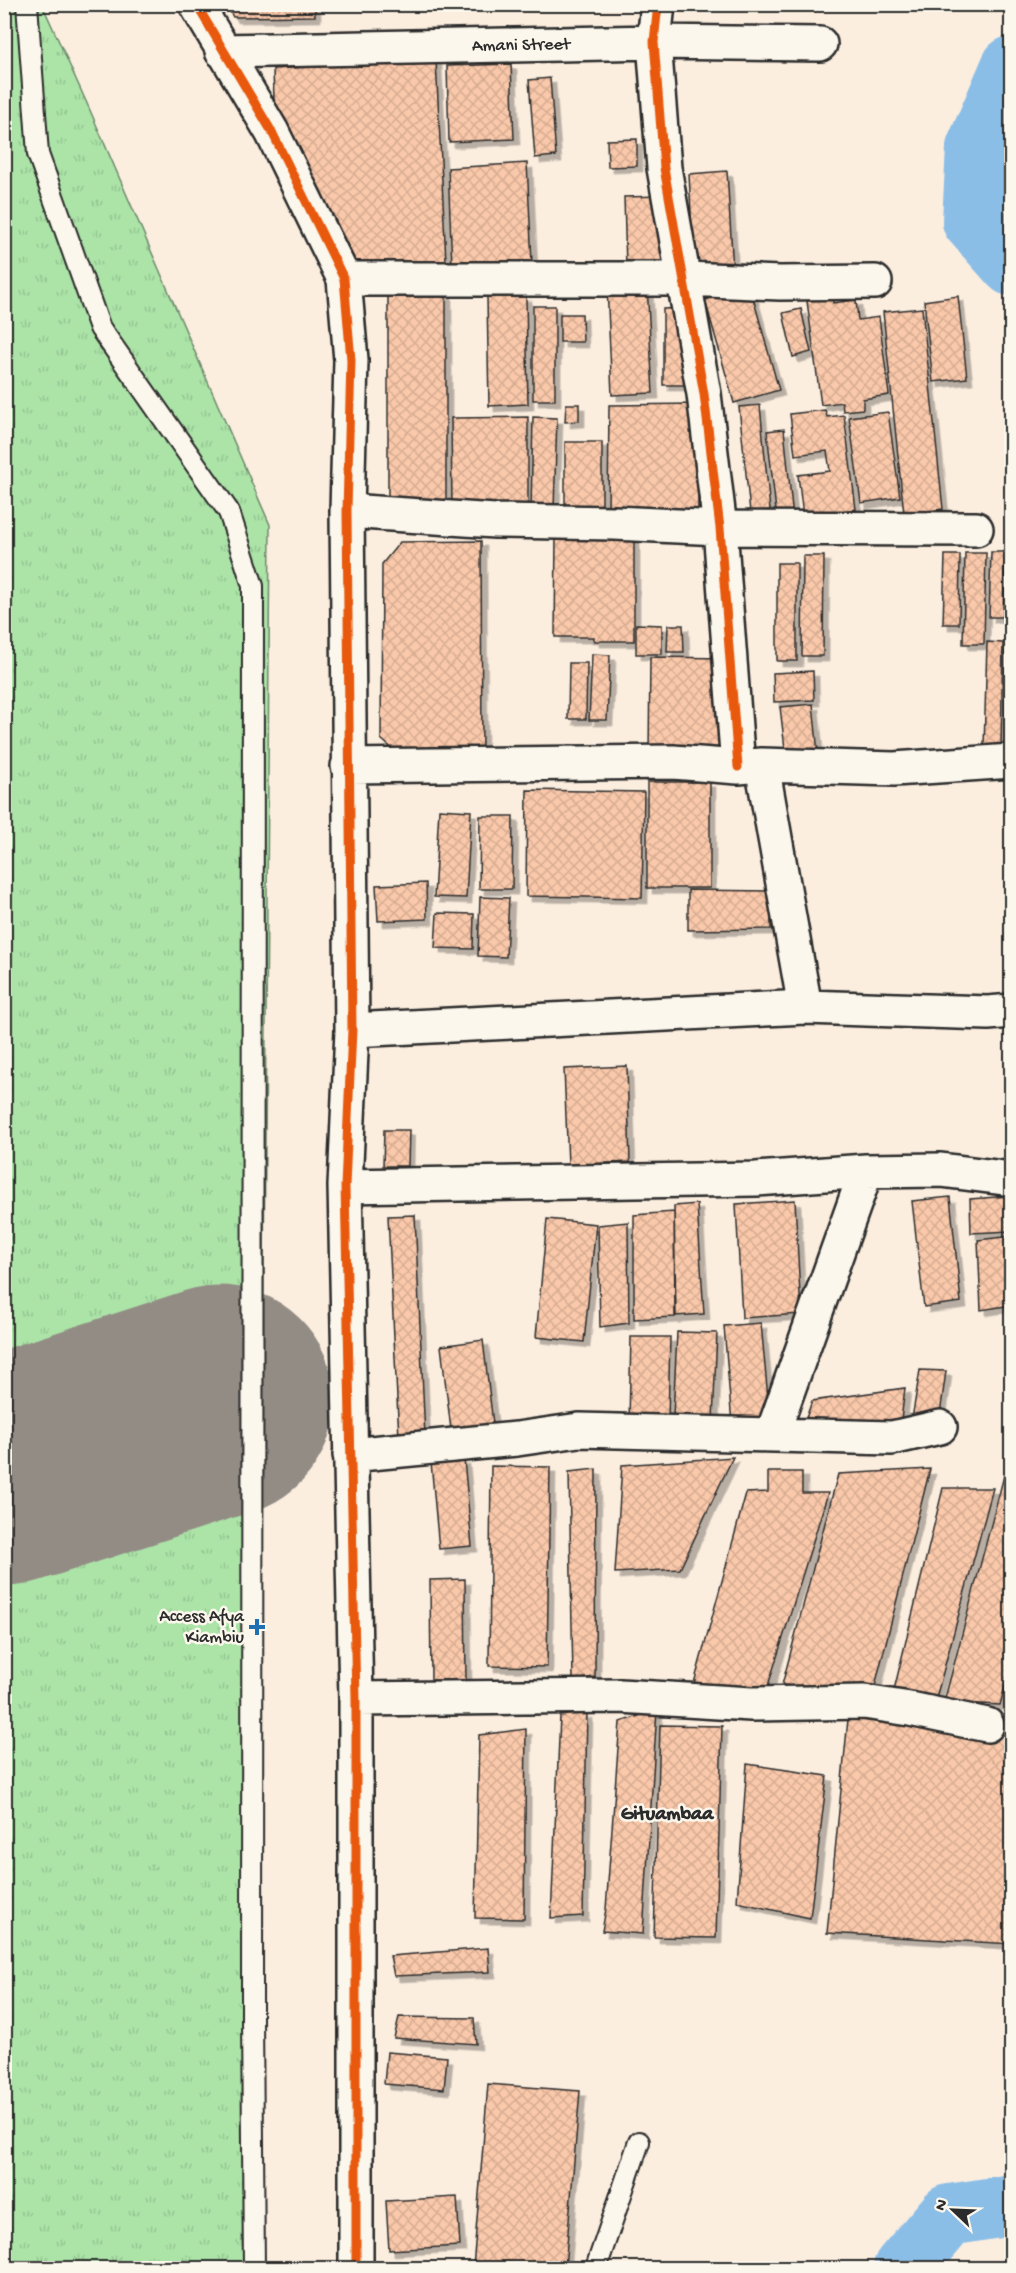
<svg xmlns="http://www.w3.org/2000/svg" width="1016" height="2273" viewBox="0 0 1016 2273" font-family="'Gochi Hand',sans-serif">
	<style>
		.grass { fill: url(#grass-tufts); stroke: #6c886a; stroke-width: 1.5 }
		.lines { fill: none; stroke-linecap: round; stroke-linejoin: round }
		.river { stroke: #8bbee7; stroke-width: 62 }
		.runway { stroke: #938c85; stroke-width: 231 }
		.building { fill: url(#building-cross-hatch); stroke: #2b2b2b; stroke-width: 1.5; filter: url(#shadow) }
		.lane-casing { stroke: #2b2b2b; stroke-width: 24 }
		.street-casing { stroke: #2b2b2b; stroke-width: 38 }
		.lane { stroke: #fbf7ec; stroke-width: 20 }
		.street { stroke: #fbf7ec; stroke-width: 33 }
		.cycleway-casing { stroke: #fbf7ec; stroke-width: 13 }
		.cycleway { stroke: #e8590c; stroke-width: 9 }
		.poi-dot { fill: #1f6fb2; stroke: #fbf7ec; stroke-width: 2 }
		.labels { text-anchor: middle; dominant-baseline: central; stroke-width: 5; stroke-linejoin: round; paint-order: stroke }
		.street-label { font-size: 18px; fill: #2b2b2b; stroke: #fbf7ec }
		.poi-label { font-size: 18px; fill: #2b2b2b; stroke: #fbf7ec; text-anchor: end }
		.neighbourhood-label { font-size: 20px; font-weight: bold; fill: #2b2b2b; stroke: #fbf7ec }
	</style>
	<defs>
		<pattern id="grass-tufts" width="24" height="20" patternUnits="userSpaceOnUse" patternTransform="scale(1.5)"><rect width="24" height="20" fill="#ace4a8"/><path d="M3 7l-1-3M5 7V3M7 7l1-3M15 17l-1-3M17 17v-4M19 17l1-3" fill="none" stroke="#94c491"/></pattern>
		<pattern id="building-cross-hatch" width="8" height="8" patternUnits="userSpaceOnUse" patternTransform="scale(1.5)"><rect width="8" height="8" fill="#fac8aa"/><path d="M0 0l8 8M0 8l8-8" fill="none" stroke="#d6ac92"/></pattern>
		<filter id="shadow"><feDropShadow dx="5.5" dy="5.5" stdDeviation="0" flood-color="#0004"/></filter>
	</defs>
	<rect width="100%" height="100%" fill="#fbeedf"/>
	<filter id="ink" filterUnits="userSpaceOnUse"><feTurbulence type="fractalNoise" baseFrequency=".0167" numOctaves="2"/><feDisplacementMap in="SourceGraphic" scale="12" xChannelSelector="R" yChannelSelector="G"/><feConvolveMatrix kernelMatrix="1 2 1 2 8 2 1 2 1" color-interpolation-filters="sRGB"/></filter>
	<g filter="url(#ink)">
		<path class="grass" d="M42 4 89 108 270 525 256 2268H5L4 5Z"/>
		<g class="lines">
			<path class="river" d="M1012 67 977 148 973 221 1012 265
				M904 2268 949 2215 1012 2205"/>
			<path class="runway" d="M4 1471 219 1401"/>
		</g>
		<path class="building" d="M226 4H315V16L233 17Z
			M436 60 446 261 358 266 274 100 273 69Z
			M511 64 514 139 449 142 447 66Z
			M550 78 556 156 535 158 529 80Z
			M637 139V166L608 167 607 140Z
			M527 163 532 262 452 267 448 168Z
			M727 171 733 270 694 272 689 174Z
			M663 196 665 266 626 268 624 197Z
			M647 284 653 393 612 395 607 286Z
			M750 287 779 390 734 403 705 300Z
			M388 291H446V509H388Z
			M526 296 528 404 489 406 487 297Z
			M958 296 967 378 933 382 924 301Z
			M832 297 833 303 856 300 858 320 879 317 889 395 863 399V409L843 411 842 402 821 405 807 301Z
			M533 306H555V400H533Z
			M688 308 689 385H663V309Z
			M922 308 943 509 904 514 883 312Z
			M801 309 811 352 793 357 783 313Z
			M560 314H582L583 342H560Z
			M566 404H579V421L565 422Z
			M698 404V511H608L609 405Z
			M760 405 770 510 750 512 739 407Z
			M825 410 827 417 844 415 856 509 803 516 798 475 830 471 827 451 795 455 790 414Z
			M888 412 900 497 861 503 849 417Z
			M528 417V509H452L451 418Z
			M533 417 557 418 554 509 531 508Z
			M784 429 793 518 777 520 767 431Z
			M565 442H602V511H565Z
			M556 535H634V641H594V637H555Z
			M481 541 482 755 401 756 381 739 382 564 400 542Z
			M991 552H1005L1003 617H989Z
			M965 553H986L984 644H963Z
			M945 555H960L959 624H943Z
			M803 556H824L823 656H802Z
			M777 563H797V661H777Z
			M636 624 662 625V654H636Z
			M668 625H683L684 652H667Z
			M987 642 1003 643 1001 748H984Z
			M592 654 610 655 607 720H589Z
			M650 657 727 658 726 757 649 756Z
			M569 663H587L586 719H568Z
			M813 671 814 700 774 702 773 673Z
			M813 704 818 753 786 757 780 707Z
			M647 782H710V888H647Z
			M527 790 644 792 642 898 526 896Z
			M439 809 471 811 466 898 434 897Z
			M480 816H513L512 889H479Z
			M426 883 427 919 378 921 376 885Z
			M688 890 771 891V929L688 930Z
			M480 897 509 898 506 957 478 956Z
			M437 913 474 914 473 949 435 948Z
			M627 1066 630 1162 568 1165 564 1069Z
			M384 1130H409L408 1166H383Z
			M1010 1196 1012 1231 971 1233 970 1199Z
			M950 1197 961 1302 924 1307 912 1201Z
			M795 1200 801 1314 742 1318 736 1204Z
			M697 1204 704 1314 676 1316 674 1206Z
			M674 1212 675 1317 634 1319V1215Z
			M415 1215 425 1437 399 1438 388 1216Z
			M547 1219 596 1224 584 1342 536 1337Z
			M628 1222 629 1323 600 1327 598 1225Z
			M1012 1236V1305L981 1310 978 1240Z
			M761 1323 770 1420 732 1424 724 1326Z
			M677 1332 717 1333 713 1420 673 1417Z
			M631 1337H670L668 1422 629 1421Z
			M483 1340 494 1432 452 1438 441 1346Z
			M920 1370 946 1371 939 1422 912 1419Z
			M1012 1380V1411H1008Z
			M905 1388 901 1420 803 1427 812 1401Z
			M733 1457 680 1569 615 1573 622 1465Z
			M464 1459 472 1546 439 1549 431 1462Z
			M491 1466 550 1467 547 1667 489 1666Z
			M1006 1468 1012 1469V1661L1000 1705 944 1702Z
			M596 1469 595 1677 573 1680 569 1472Z
			M930 1469 873 1694 782 1685 838 1474Z
			M768 1472H802V1493H828L767 1689 693 1687 746 1493 768 1492Z
			M943 1488H993L935 1702 894 1690Z
			M465 1579 466 1680H431L430 1580Z
			M657 1710 643 1934 602 1931 606 1909 620 1722Z
			M587 1713 583 1916 551 1918 560 1716Z
			M848 1719 1012 1733V1944L827 1933Z
			M660 1725 722 1726 716 1938 654 1937Z
			M526 1729 524 1919 475 1918 479 1735Z
			M747 1764 827 1776 810 1918 737 1902Z
			M488 1948 490 1972 394 1976 390 1956Z
			M399 2017 474 2018 476 2044 394 2038Z
			M387 2052 447 2057 444 2089 384 2084Z
			M488 2084 580 2091 565 2268H473Z
			M457 2197 460 2246 389 2250 386 2201Z"/>
		<g class="lines">
			<g class="lane-casing">
				<path id="lane" d="M27 4 38 154 100 328 229 512 253 586 252 2017 254 2268
					M596 2268 639 2142"/>
			</g>
			<g class="street-casing">
				<path id="street" d="M196 4 272 132 344 279 351 360 347 511 352 1030 345 1186 356 1699V2268
					M658 4 654 42 664 168 704 394 720 528 738 767
					M222 51 654 42 820 44
					M344 279H685L780 283 875 282
					M347 511 495 521 614 523 720 528 976 529
					M762 765 805 1007
					M348 766 673 762 738 767 762 765 894 769 1012 761
					M352 1030 805 1007 988 1013 1012 1011
					M345 1186 756 1179 866 1171 941 1170 1012 1179
					M772 1435 866 1171
					M350 1455 517 1439 579 1430 892 1438 940 1427
					M356 1699 620 1696 751 1704 864 1702 910 1709 987 1725"/>
			</g>
			<use href="#lane" class="lane"/>
			<use href="#street" class="street"/>
			<g class="cycleway-casing">
				<path id="cycleway" d="M196 4 272 132 344 279 351 360 347 511 352 1030 345 1186 356 1699V2268
					M658 4 654 42 664 168 704 394 720 528 738 767"/>
			</g>
			<use href="#cycleway" class="cycleway"/>
		</g>
	</g>
	<path class="poi-dot" d="M254 1618h6v6h6v6h-6v6h-6v-6h-6v-6h6z"/>
	<g class="labels">
		<g class="street-label">
			<text transform="translate(521 46) rotate(-1)">Amani Street</text>
		</g>
		<g class="poi-label">
			<text x="244" y="1617">Access Afya<tspan x="244" dy="21">Kiambiu</tspan></text>
		</g>
		<g class="neighbourhood-label">
			<text x="667" y="1815">Gituambaa</text>
		</g>
	</g>
	<rect width="1016" height="2273" fill="none" stroke="#fbf7ec" stroke-width="24"/>
	<rect x="12" y="12" width="992" height="2249" fill="none" stroke="#2b2b2b" stroke-width="2" filter="url(#ink)"/>
	<g transform="translate(953 2210) rotate(293)" stroke="#fbf7ec" stroke-width="4.5" paint-order="stroke">
	<path d="M0-4.5L10 22L0 15L-10 22Z" fill="#2b2b2b"/>
	<text y="-9" font-size="16" font-weight="bold" text-anchor="middle" fill="#2b2b2b">N</text>
	</g>
</svg>
